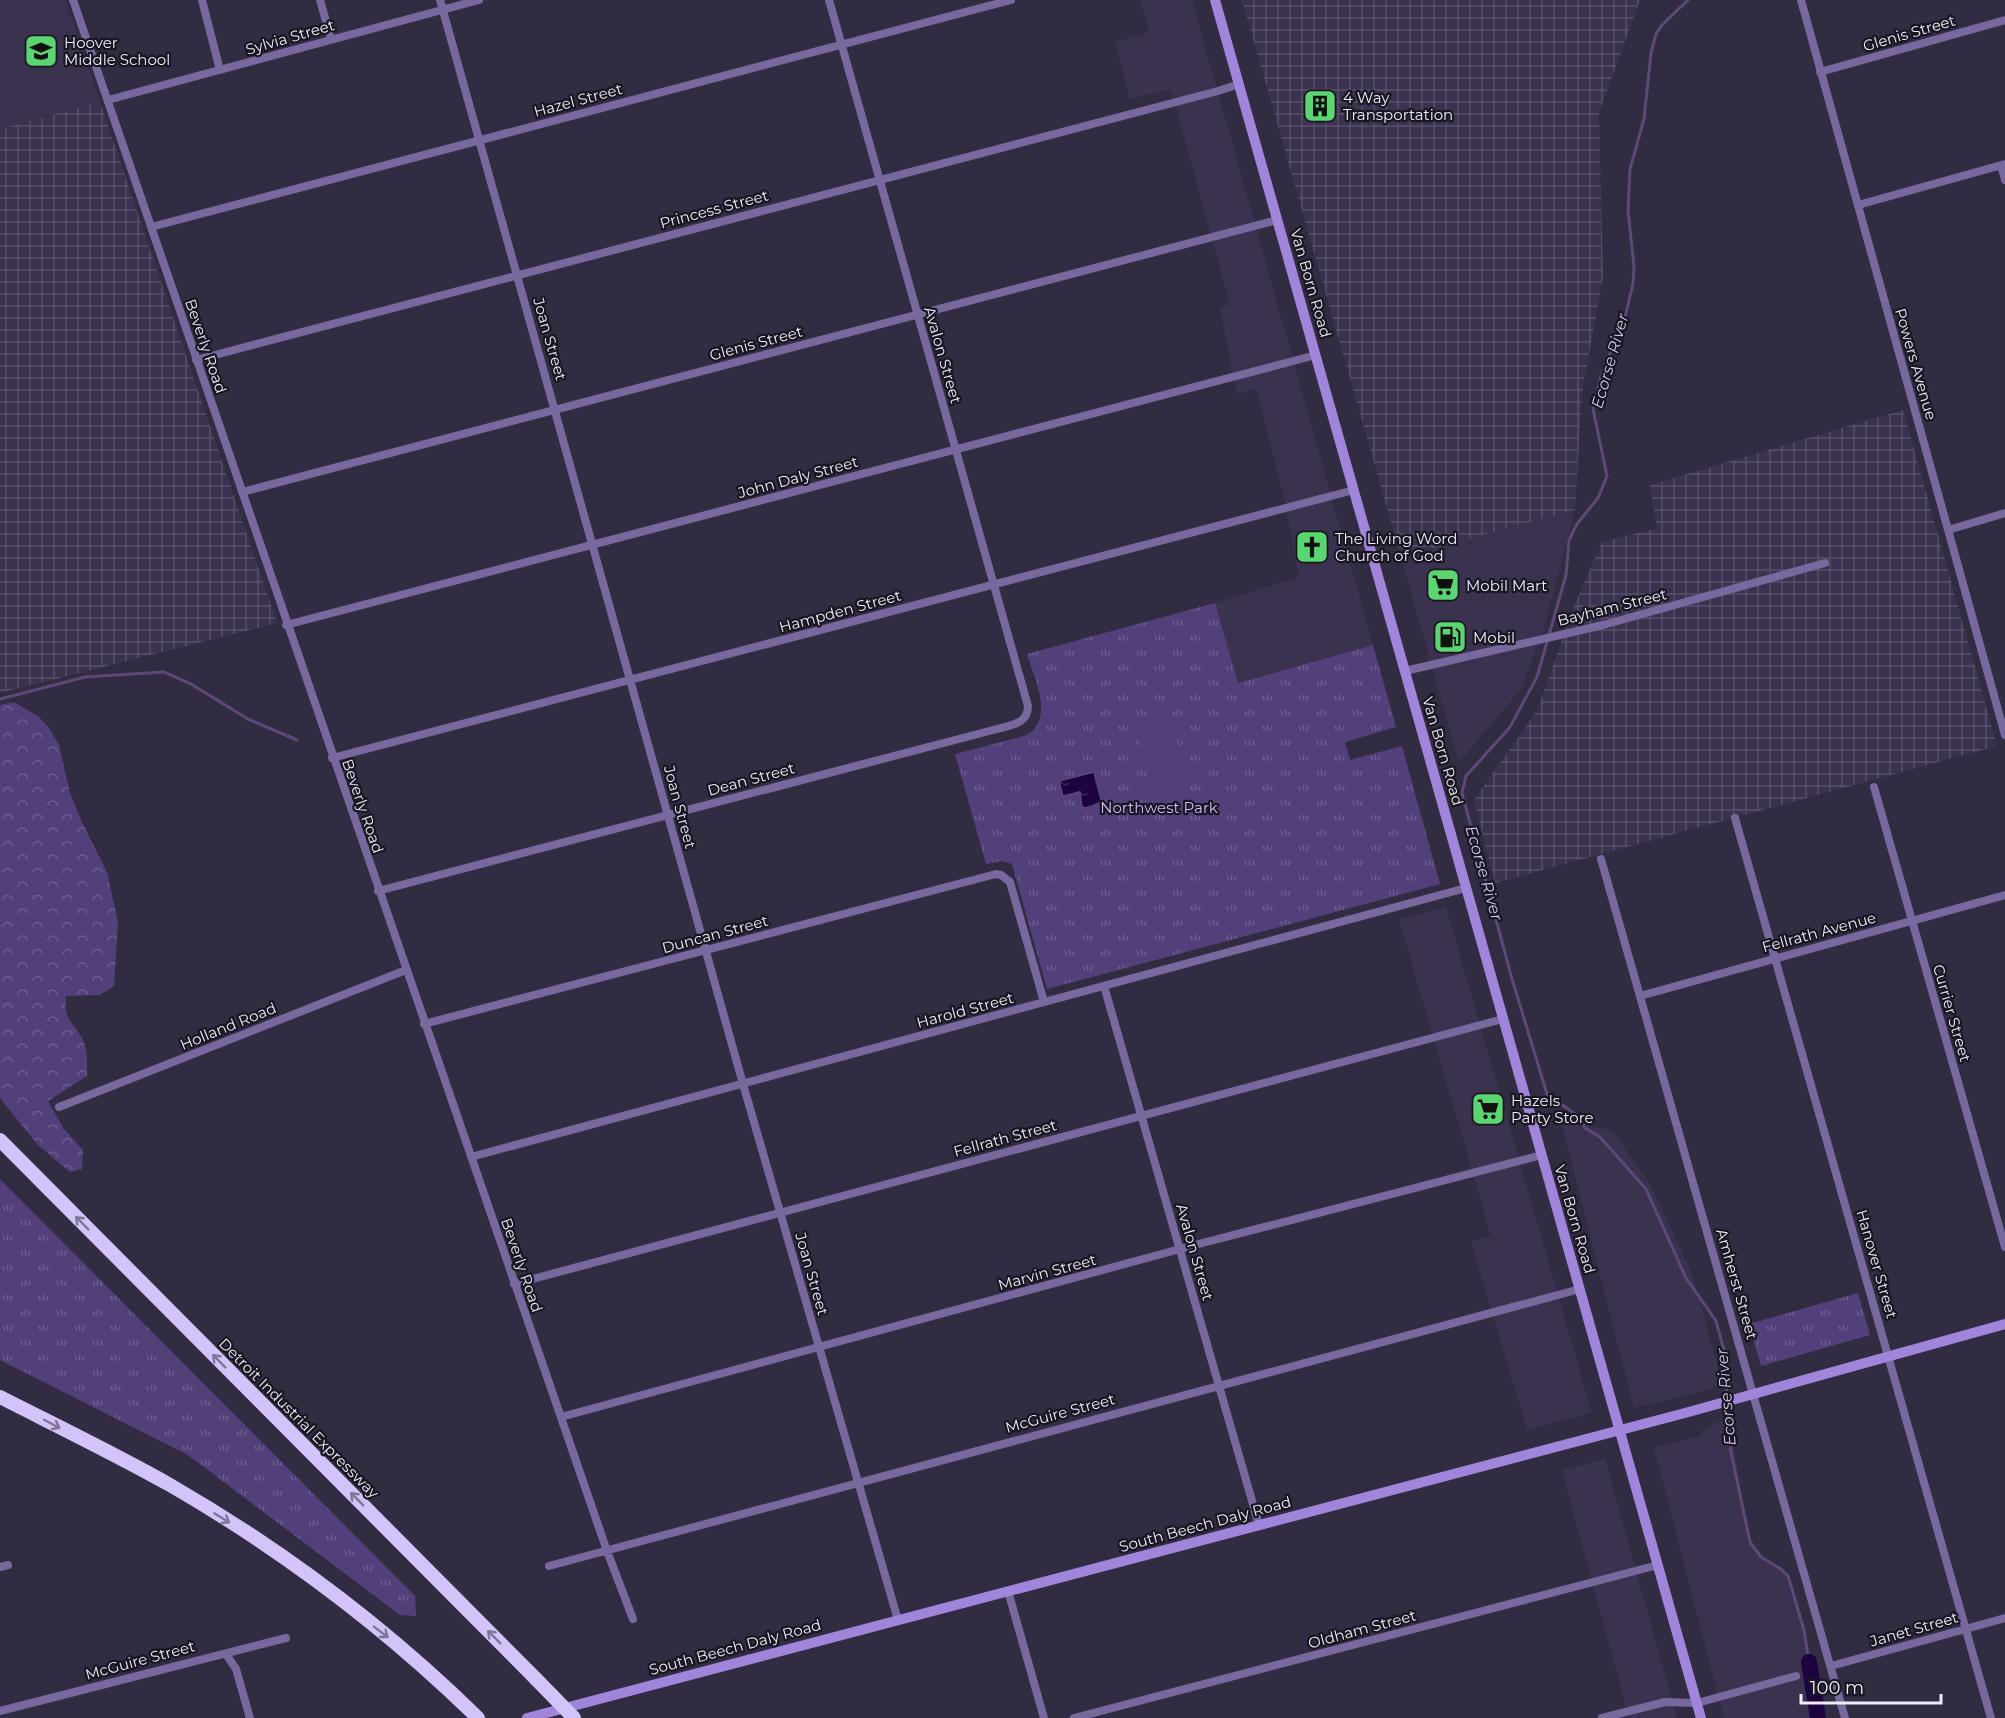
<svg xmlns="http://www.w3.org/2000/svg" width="2005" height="1718" viewBox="0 0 2005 1718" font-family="Montserrat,sans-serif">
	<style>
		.built { fill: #3b3250 }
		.industrial { fill: url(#industrial-grid) }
		.grass { fill: url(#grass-tufts) }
		.forest { fill: url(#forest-crowns) }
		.garden { fill: #53407b }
		.water { fill: url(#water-ripples); stroke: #5c4977; stroke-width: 1.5 }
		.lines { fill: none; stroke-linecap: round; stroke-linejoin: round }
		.stream { stroke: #5c4977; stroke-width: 3 }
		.river { stroke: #1e043f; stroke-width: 16 }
		.street { stroke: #77689e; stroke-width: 8 }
		.secondary { stroke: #a085db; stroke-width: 10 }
		.highway { stroke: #d2c4f9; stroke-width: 14 }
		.highway-bridge { stroke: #d2c4f9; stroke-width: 14 }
		.oneway { stroke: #7f7698 }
		.labels { text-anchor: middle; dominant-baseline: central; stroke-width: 4.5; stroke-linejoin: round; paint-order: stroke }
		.street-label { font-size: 15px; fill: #eeebfa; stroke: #191621 }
		.poi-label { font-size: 15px; fill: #eeebfa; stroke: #191621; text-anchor: start }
		.park-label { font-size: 15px; fill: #cdbbfd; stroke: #191621 }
		.water-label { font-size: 16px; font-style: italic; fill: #d1c6f2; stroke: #191621 }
	</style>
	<defs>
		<pattern id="industrial-grid" width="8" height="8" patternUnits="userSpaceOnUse" patternTransform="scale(1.5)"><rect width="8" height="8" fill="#3b3250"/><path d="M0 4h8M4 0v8" fill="none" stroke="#58506a"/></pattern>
		<pattern id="grass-tufts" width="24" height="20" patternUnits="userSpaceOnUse" patternTransform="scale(1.5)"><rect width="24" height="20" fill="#53407b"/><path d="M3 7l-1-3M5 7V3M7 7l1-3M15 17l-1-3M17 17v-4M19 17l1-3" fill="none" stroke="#6c5c8f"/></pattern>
		<pattern id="forest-crowns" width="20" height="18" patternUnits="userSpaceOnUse" patternTransform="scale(1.5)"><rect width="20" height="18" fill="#53407b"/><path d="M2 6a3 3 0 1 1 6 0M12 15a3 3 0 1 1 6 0" fill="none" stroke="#6c5c8f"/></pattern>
		<pattern id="water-ripples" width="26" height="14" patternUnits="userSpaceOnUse" patternTransform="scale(1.5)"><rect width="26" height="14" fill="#1e043f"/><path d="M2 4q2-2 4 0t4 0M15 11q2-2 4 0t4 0" fill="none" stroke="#3f295c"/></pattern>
	</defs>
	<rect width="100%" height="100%" fill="#322c43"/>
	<path class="built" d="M0 0H65L100 102 0 129Z
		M1140 0H1192L1373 645 1237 683 1215 603 1299 577 1284 498 1257 389 1237 394 1220 308 1230 305 1171 89 1130 99 1115 42 1149 32Z
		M1575 510 1545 625 1522 688 1459 763 1401 557Z
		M1446 907 1592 1413 1527 1430 1471 1242 1491 1236 1399 919Z
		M1565 1120 1613 1131 1650 1185 1692 1273 1723 1386 1634 1408 1561 1121Z
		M1729 1419 1744 1510 1754 1549 1788 1576 1826 1718H1724L1654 1448 1700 1436 1702 1431 1718 1422Z
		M1605 1459 1677 1718H1629L1562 1470Z"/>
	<path class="industrial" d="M1242 0H1640L1599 112 1603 276 1582 392 1575 510 1401 557Z
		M100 102 277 623 0 693V129Z
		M1903 410 1997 746 1495 883 1474 800 1537 711 1574 606 1602 542 1657 528 1650 485Z"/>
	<path class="grass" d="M1215 603 1238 683 1373 645 1396 727 1345 742 1350 760 1402 746 1440 884 1047 989 1012 864 1002 861 986 864 955 754 1027 735C1055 716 1034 679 1027 654Z
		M0 1179 415 1596 416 1616 400 1615 188 1455 0 1360Z
		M1858 1293 1870 1335 1761 1366 1749 1324Z"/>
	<path class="forest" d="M14 702 39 717 49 728 59 745 70 793 81 820 107 872 118 922 114 986 100 995 66 996C64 1021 71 1019 82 1038 88 1049 87 1064 87 1076L48 1101 64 1129 83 1150 82 1169 70 1172 37 1144 0 1098V705Z"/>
	<path class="garden" d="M1162 720 1174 729 1190 794 1183 803 1167 808 1161 807 1154 799 1137 738 1143 725Z"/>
	<path class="water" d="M1094 772 1102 803 1085 808 1082 807 1080 792 1063 796 1059 781Z"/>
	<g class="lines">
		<path class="stream" d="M1688 0 1662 25 1656 34 1651 53 1644 119 1630 169 1628 211 1634 266 1633 284 1625 317 1601 376 1593 409 1607 476 1598 498 1577 524 1569 540 1566 575 1537 677 1510 727 1466 776 1462 793 1512 979 1547 1094 1578 1116 1585 1128 1600 1137 1646 1189 1686 1278 1716 1321 1725 1354 1727 1398
			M0 699 85 677 164 672 191 684 248 719 297 740
			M1728 1404 1731 1452 1750 1542 1761 1557 1781 1569 1788 1576 1804 1630 1809 1662"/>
		<path class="river" d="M1809 1662 1818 1718"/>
		<path class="street" d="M73 0 607 1551 633 1619
			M202 0 220 70
			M320 0 331 39
			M440 0 743 1084 898 1620
			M1801 0 2005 735
			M1820 72 2005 20
			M108 100 479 0
			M2001 165 2005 180
			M1858 205 2005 164
			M151 227 1011 0
			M196 360 1218 91 1239 84
			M242 492 1277 220
			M1948 530 2005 513
			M286 625 1316 355
			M1405 671 1603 625 1825 563
			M332 758 1354 490
			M1874 787 2005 1247
			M1735 818 1991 1718
			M1601 859 1845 1718
			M378 891 997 729C1011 725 1028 724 1028 706L829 0
			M1104 986 1259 1525
			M1640 996 2005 895
			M424 1024 996 874 1001 875 1010 882 1044 1002
			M59 1107 406 970
			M471 1157 1466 888
			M514 1284 1503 1019
			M561 1417 1191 1246 1542 1155
			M549 1566 1580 1289
			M0 1567 8 1565
			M1008 1591 1044 1718
			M226 1654 236 1669 250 1718
			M1831 1666 2005 1618
			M0 1711 286 1638
			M1074 1718 1658 1565
			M1602 1718 1665 1702 1697 1703 1796 1676"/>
		<path class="secondary" d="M1215 0 1701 1718
			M527 1718 1685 1413 2005 1324"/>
		<path class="highway" d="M0 1140 536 1679
			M0 1397C57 1426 115 1454 170 1485 281 1549 387 1629 478 1718"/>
		<path class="highway-bridge" d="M536 1679 574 1718"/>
	</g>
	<defs><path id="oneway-shaft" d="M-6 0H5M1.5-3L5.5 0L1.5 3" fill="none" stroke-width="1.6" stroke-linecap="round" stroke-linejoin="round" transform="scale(1.5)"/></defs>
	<g class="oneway">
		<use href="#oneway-shaft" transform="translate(82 1223) rotate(-135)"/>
		<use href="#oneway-shaft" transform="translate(219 1361) rotate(-135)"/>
		<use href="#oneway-shaft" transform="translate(52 1424) rotate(28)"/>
		<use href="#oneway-shaft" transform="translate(357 1499) rotate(-135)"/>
		<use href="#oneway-shaft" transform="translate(222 1518) rotate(32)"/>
		<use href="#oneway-shaft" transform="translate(381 1632) rotate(37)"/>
		<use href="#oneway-shaft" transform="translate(494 1637) rotate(-135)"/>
	</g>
	<defs>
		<g id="school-square" transform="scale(1.725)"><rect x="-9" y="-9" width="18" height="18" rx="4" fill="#5ad56f" stroke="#191621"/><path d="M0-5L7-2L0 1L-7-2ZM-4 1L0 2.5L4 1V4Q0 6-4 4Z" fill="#111"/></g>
		<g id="building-square" transform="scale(1.725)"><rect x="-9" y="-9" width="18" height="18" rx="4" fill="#5ad56f" stroke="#191621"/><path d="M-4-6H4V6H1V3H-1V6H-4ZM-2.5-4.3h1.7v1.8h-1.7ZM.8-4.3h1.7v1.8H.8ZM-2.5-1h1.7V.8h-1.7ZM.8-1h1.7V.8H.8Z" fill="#111"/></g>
		<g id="church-square" transform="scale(1.725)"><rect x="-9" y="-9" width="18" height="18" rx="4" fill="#5ad56f" stroke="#191621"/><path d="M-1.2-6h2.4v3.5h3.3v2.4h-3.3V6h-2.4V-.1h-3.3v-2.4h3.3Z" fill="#111"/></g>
		<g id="supermarket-square" transform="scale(1.725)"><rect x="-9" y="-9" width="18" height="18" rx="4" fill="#5ad56f" stroke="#191621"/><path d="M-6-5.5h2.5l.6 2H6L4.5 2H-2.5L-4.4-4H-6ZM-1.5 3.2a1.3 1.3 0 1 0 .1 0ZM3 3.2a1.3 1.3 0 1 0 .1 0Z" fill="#111"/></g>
		<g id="fuel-square" transform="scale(1.725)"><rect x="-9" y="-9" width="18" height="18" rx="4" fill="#5ad56f" stroke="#191621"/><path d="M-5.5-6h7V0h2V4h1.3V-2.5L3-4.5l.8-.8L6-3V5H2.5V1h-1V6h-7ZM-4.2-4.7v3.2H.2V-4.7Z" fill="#111"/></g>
	</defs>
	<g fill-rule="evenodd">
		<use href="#school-square" x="41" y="51"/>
		<use href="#building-square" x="1320" y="106"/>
		<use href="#church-square" x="1312" y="547"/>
		<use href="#supermarket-square" x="1443" y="585"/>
		<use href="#fuel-square" x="1450" y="637"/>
		<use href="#supermarket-square" x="1488" y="1109"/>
	</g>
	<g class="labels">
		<g class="street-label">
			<text transform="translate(1909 33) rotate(-16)">Glenis Street</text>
			<text transform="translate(290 37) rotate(-16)">Sylvia Street</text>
			<text transform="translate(578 100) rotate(-15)">Hazel Street</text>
			<text transform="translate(714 209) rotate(-15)">Princess Street</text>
			<text transform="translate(1311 283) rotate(74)">Van Born Road</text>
			<text transform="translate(550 339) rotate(74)">Joan Street</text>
			<text transform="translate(756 343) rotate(-15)">Glenis Street</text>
			<text transform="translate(206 346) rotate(71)">Beverly Road</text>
			<text transform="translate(943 355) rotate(74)">Avalon Street</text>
			<text transform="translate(1916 364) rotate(74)">Powers Avenue</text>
			<text transform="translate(798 477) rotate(-15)">John Daly Street</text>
			<text transform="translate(1612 607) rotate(-14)">Bayham Street</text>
			<text transform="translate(840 611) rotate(-15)">Hampden Street</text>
			<text transform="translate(1443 751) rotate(74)">Van Born Road</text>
			<text transform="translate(751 779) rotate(-15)">Dean Street</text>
			<text transform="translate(363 806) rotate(71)">Beverly Road</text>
			<text transform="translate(680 807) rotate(75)">Joan Street</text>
			<text transform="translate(1819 932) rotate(-15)">Fellrath Avenue</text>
			<text transform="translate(715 934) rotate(-15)">Duncan Street</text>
			<text transform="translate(965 1010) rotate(-15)">Harold Street</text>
			<text transform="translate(1952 1013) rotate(74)">Currier Street</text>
			<text transform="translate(228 1026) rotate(-22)">Holland Road</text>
			<text transform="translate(1005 1138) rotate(-15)">Fellrath Street</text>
			<text transform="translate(1575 1219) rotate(74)">Van Born Road</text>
			<text transform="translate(1195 1252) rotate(74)">Avalon Street</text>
			<text transform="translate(1877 1264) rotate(74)">Hanover Street</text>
			<text transform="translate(522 1265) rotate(71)">Beverly Road</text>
			<text transform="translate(1047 1272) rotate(-15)">Marvin Street</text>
			<text transform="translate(812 1274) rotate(74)">Joan Street</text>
			<text transform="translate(1737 1284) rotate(74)">Amherst Street</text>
			<text transform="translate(1060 1413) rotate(-15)">McGuire Street</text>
			<text transform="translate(299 1418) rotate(45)">Detroit Industrial Expressway</text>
			<text transform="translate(1205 1524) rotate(-15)">South Beech Daly Road</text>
			<text transform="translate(1362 1629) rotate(-15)">Oldham Street</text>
			<text transform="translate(1914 1629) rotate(-16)">Janet Street</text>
			<text transform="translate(735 1647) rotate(-15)">South Beech Daly Road</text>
			<text transform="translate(140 1660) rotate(-15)">McGuire Street</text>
		</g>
		<g class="poi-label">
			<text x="64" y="42">Hoover<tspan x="64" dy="17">Middle School</tspan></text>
			<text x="1343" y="97">4 Way<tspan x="1343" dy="17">Transportation</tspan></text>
			<text x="1335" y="538">The Living Word<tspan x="1335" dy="17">Church of God</tspan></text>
			<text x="1466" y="585">Mobil Mart</text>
			<text x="1473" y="637">Mobil</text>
			<text x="1511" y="1100">Hazels<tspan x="1511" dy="17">Party Store</tspan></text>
		</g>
		<g class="park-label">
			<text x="1159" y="807">Northwest Park</text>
		</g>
		<g class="water-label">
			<text transform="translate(1610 361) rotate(-74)">Ecorse River</text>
			<text transform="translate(1484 873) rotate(74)">Ecorse River</text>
			<text transform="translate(1726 1397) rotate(-95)">Ecorse River</text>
		</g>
	</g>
	<path d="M1801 1694v9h140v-9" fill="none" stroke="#eeebfa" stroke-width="3"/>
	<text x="1810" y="1694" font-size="18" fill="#eeebfa" stroke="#191621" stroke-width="4.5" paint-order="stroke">100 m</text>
</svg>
